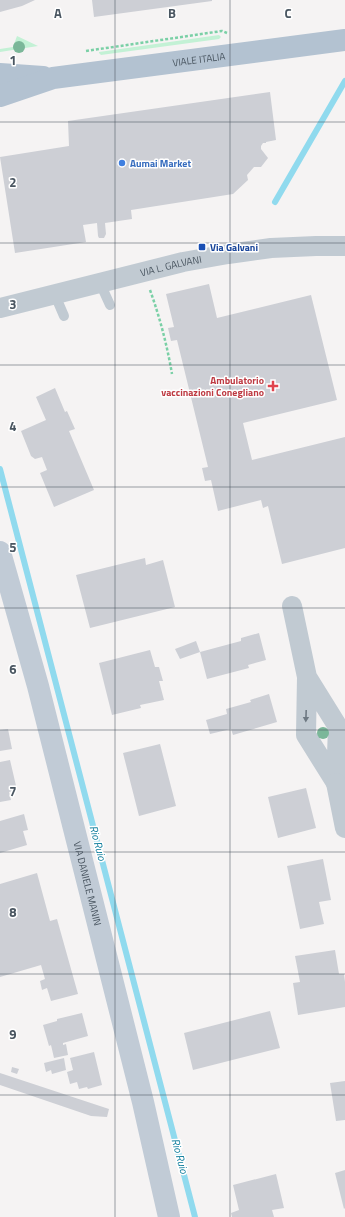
<svg xmlns="http://www.w3.org/2000/svg" width="345" height="1217" viewBox="0 0 345 1217" font-family="'Titillium Web',sans-serif">
	<style>
		.green { fill: #c3f1d5 }
		.lines { fill: none; stroke-linecap: round; stroke-linejoin: round }
		.stream { stroke: #90daee; stroke-width: 6 }
		.building { fill: #cdcfd5 }
		.path { stroke: #7ad0a6; stroke-width: 2.5; stroke-dasharray: 3 2; stroke-linecap: butt }
		.lane { stroke: #c1cad2; stroke-width: 10 }
		.street { stroke: #c1cad2; stroke-width: 20 }
		.secondary { stroke: #c1cbd6; stroke-width: 22 }
		.primary { stroke: #b3c2d1; stroke-width: 22 }
		.tree { fill: #7bb799 }
		.oneway { fill: #6e7983 }
		.grid { fill: none; stroke: #4a5661; stroke-width: 1; stroke-opacity: 0.55 }
		.shop-dot { fill: #3f7fe0; stroke: #fff; stroke-width: 1.5 }
		.transit-dot { fill: #1a4fb4; stroke: #fff; stroke-width: 1.5 }
		.health-dot { fill: #e0444e; stroke: #fff; stroke-width: 1.5 }
		.labels { text-anchor: middle; dominant-baseline: central; stroke-width: 3; stroke-linejoin: round; paint-order: stroke }
		.street-label { font-size: 10px; fill: #4a5661; stroke: #fff }
		.shop-label { font-size: 10px; font-weight: bold; fill: #366cbe; stroke: #fff; text-anchor: start }
		.transit-label { font-size: 10px; font-weight: bold; fill: #164399; stroke: #fff; text-anchor: start }
		.health-label { font-size: 10px; font-weight: bold; fill: #be3a42; stroke: #fff; text-anchor: end }
		.water-label { font-size: 11px; font-style: italic; fill: #0c7c9b; stroke: #fff }
		.grid-label { font-size: 13px; text-anchor: middle; font-weight: bold; fill: #4a5661; stroke: #fff; stroke-width: 3; stroke-linejoin: round; paint-order: stroke }
	</style>
	<rect width="100%" height="100%" fill="#f5f3f3"/>
	<path class="green" d="M219 35 221 37 219 39 101 55 99 53V52Z
		M17 36 38 46 0 52V49L13 47Z"/>
	<g class="lines">
		<path class="stream" d="M275 202 345 81
			M0 469 195 1217"/>
	</g>
	<path class="building" d="M0 0H35L22 6 0 12Z
		M92 0H212V1L94 17Z
		M270 92 276 140 266 142V143H263L261 146V149L268 158 261 167H254L247 175 248 180 233 194 131 210 132 219 105 223 106 234 104 238H99L98 236 97 223 83 225 86 242 15 253 0 157 69 146 68 121Z
		M209 284 217 318 311 295 337 400 243 423 252 460 345 437V548L282 564 268 506 263 508 261 500 218 511 211 480 205 481 202 468 208 467 177 340 171 341 168 328 174 327 166 294Z
		M55 388 65 412 67 411 75 429 69 431 94 490 54 507 40 473 47 470 42 457 35 459 31 456 21 431 46 420 36 397Z
		M145 558 146 565 163 560 175 607 90 628 76 575Z
		M259 633 266 660 248 665 249 668 207 679 200 652 241 641V638Z
		M196 641 200 652 180 659 175 649Z
		M150 650 155 667H159L163 681H159L164 700 140 705 141 708 112 715 99 663Z
		M269 694 277 722 233 735 231 729 210 734 206 720 227 714 226 709 251 702 250 700Z
		M8 729 12 749 0 751V730Z
		M160 744 176 806 139 816 123 753Z
		M10 760 17 790 9 792 11 800 0 802V762Z
		M306 788 316 828 278 838 268 797Z
		M24 814 28 830 23 831 27 845 0 853V821Z
		M323 859 331 900 319 902 324 924 300 929 287 866Z
		M37 873 50 921 57 919 78 994 51 1001 47 988 42 990 40 981 45 979 41 965 0 977V884Z
		M335 950 339 974H344L345 982V1007L298 1015 293 983 300 982 295 956Z
		M270 1011 280 1048 193 1070 184 1033Z
		M82 1013 88 1036 63 1043V1045L66 1044 68 1055 54 1058 51 1045 49 1046 43 1025 57 1021V1019Z
		M94 1052 102 1085 88 1089 87 1087 79 1089 77 1082 70 1084 67 1072 73 1070 70 1058Z
		M64 1058 66 1070 52 1074 51 1070 46 1072 44 1063Z
		M12 1067 19 1069 17 1074 11 1072Z
		M0 1073 109 1109 107 1117 91 1116 0 1085Z
		M345 1081V1120L336 1121 330 1083Z
		M345 1170V1208L344 1209 335 1173Z
		M276 1174 284 1208 272 1210 274 1217H232L231 1213 239 1210 233 1185Z"/>
	<g class="lines">
		<path class="path" d="M86 51 222 31 227 33
			M150 290C160 318 167 345 172 374"/>
		<path class="lane" d="M100 283 110 305
			M55 295 64 316"/>
		<g class="street">
			<path id="s1" d="M0 308 183 262 228 254 271 248 316 246H345"/>
			<path d="M292 606 307 677 306 735 336 783 338 727 307 677"/>
			<path d="M336 783 345 828"/>
		</g>
		<path class="secondary" id="s2" d="M0 552 38 686 143 1102 169 1217"/>
		<g class="primary">
			<path d="M0 74 43 77"/>
			<path id="s3" d="M0 96 53 78 345 40"/>
		</g>
	</g>
	<g class="tree">
		<circle cx="19" cy="47" r="6"/>
		<circle cx="323" cy="733" r="6"/>
	</g>
	<defs><path id="oneway-solid" d="M-6-.8H1V-3.2L6.5 0L1 3.2V.8H-6Z"/></defs>
	<use class="oneway" href="#oneway-solid" transform="translate(306 716) rotate(92)"/>
	<path class="grid" d="M115 0V1217M230 0V1217M0 122H345M0 243H345M0 365H345M0 487H345M0 608H345M0 730H345M0 852H345M0 974H345M0 1095H345"/>
	<circle class="shop-dot" cx="122" cy="163" r="4"/>
	<rect class="transit-dot" x="198" y="243" width="8" height="8" rx="2"/>
	<path class="health-dot" d="M271 380h4v4h4v4h-4v4h-4v-4h-4v-4h4z"/>
	<g class="labels">
		<g class="street-label">
			<text stroke="none"><textPath href="#s3" startOffset="203">VIALE ITALIA</textPath></text>
			<text stroke="none"><textPath href="#s1" startOffset="176">VIA L. GALVANI</textPath></text>
			<text stroke="none"><textPath href="#s2" startOffset="343">VIA DANIELE MANIN</textPath></text>
		</g>
		<g class="shop-label">
			<text x="130" y="163">Aumai Market</text>
		</g>
		<g class="transit-label">
			<text x="210" y="247">Via Galvani</text>
		</g>
		<g class="health-label">
			<text x="264" y="380">Ambulatorio<tspan x="264" dy="12">vaccinazioni Conegliano</tspan></text>
		</g>
		<g class="water-label">
			<text transform="translate(98 843) rotate(75)">Rio Ruio</text>
			<text transform="translate(180 1156) rotate(75)">Rio Ruio</text>
		</g>
	</g>
	<g class="grid-label">
		<text x="58" y="18">A</text>
		<text x="172" y="18">B</text>
		<text x="288" y="18">C</text>
		<text x="13" y="65">1</text>
		<text x="13" y="187">2</text>
		<text x="13" y="309">3</text>
		<text x="13" y="431">4</text>
		<text x="13" y="552">5</text>
		<text x="13" y="674">6</text>
		<text x="13" y="796">7</text>
		<text x="13" y="917">8</text>
		<text x="13" y="1039">9</text>
	</g>
</svg>
